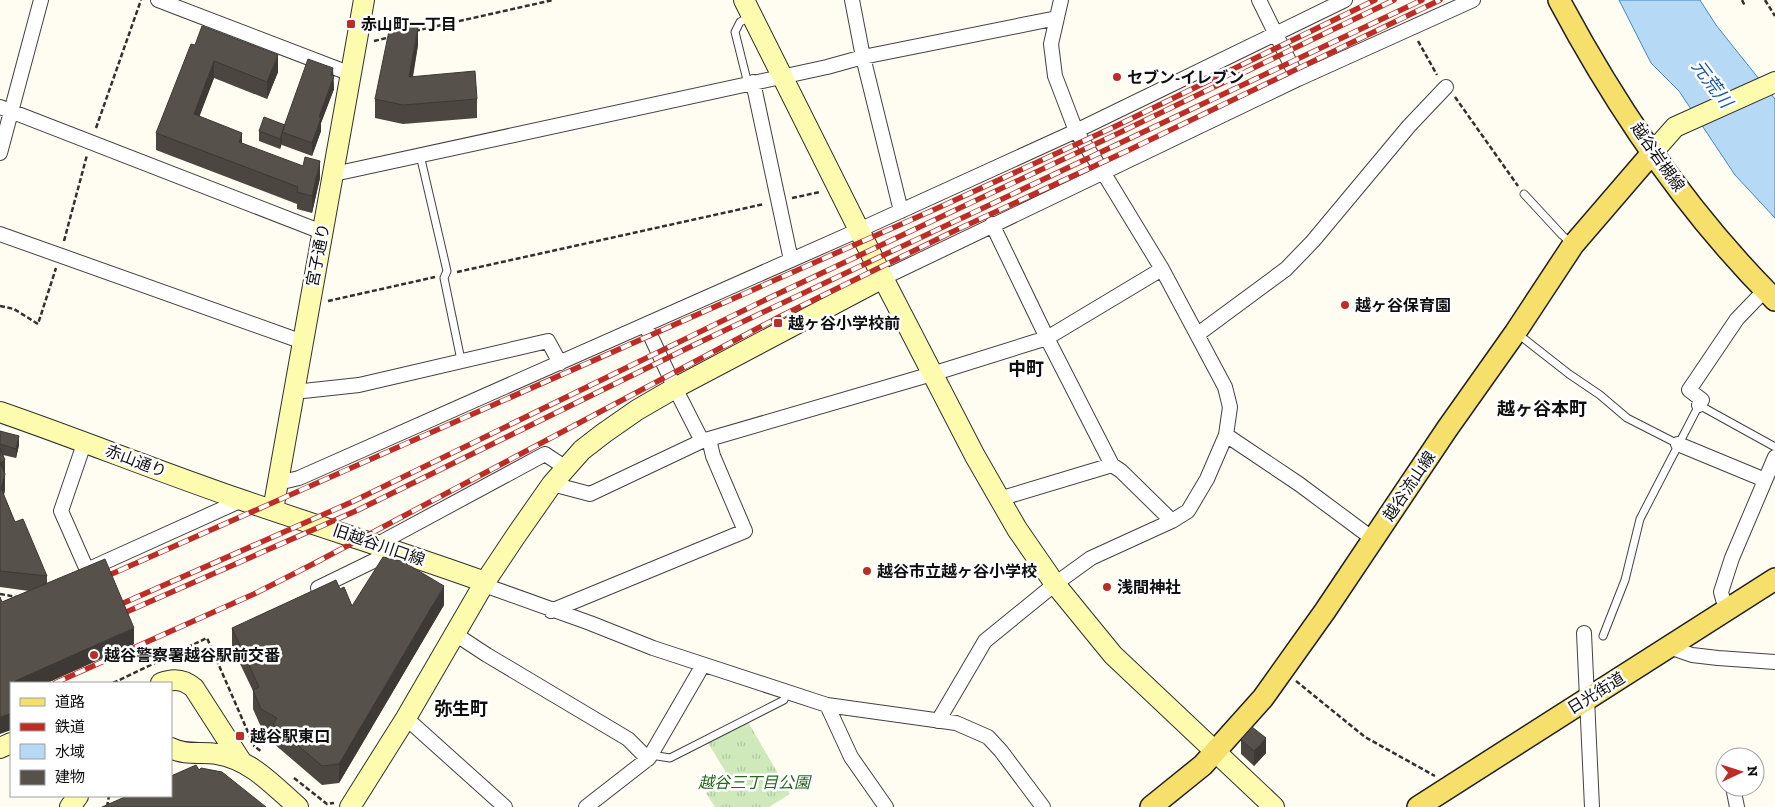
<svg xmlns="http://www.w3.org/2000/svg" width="1775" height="807" viewBox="0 0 1775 807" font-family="'Zilla Slab','Noto Sans JP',serif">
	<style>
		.grass { fill: url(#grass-tufts) }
		.water { fill: #b6d9f5; stroke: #3e88cb }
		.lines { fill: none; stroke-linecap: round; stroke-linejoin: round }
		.lane-casing { stroke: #424242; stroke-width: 9 }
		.street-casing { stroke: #424242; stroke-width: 16 }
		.secondary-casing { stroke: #313131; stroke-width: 22 }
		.primary-casing { stroke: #202020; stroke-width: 24 }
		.path { stroke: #313131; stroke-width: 2.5; stroke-dasharray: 5 2.5; stroke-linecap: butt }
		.lane { stroke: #fff; stroke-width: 7 }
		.street { stroke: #fff; stroke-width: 14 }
		.secondary { stroke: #fdfbad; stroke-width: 20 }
		.primary { stroke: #f6df6a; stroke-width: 21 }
		.rail-casing { stroke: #bd2d28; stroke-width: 5.5 }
		.rail { stroke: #fff; stroke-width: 4; stroke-dasharray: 11; stroke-linecap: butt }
		.wall { fill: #4b4640 }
		.shaded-wall { fill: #3d3934 }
		.building { fill: #57514b; stroke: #3d3934 }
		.poi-dot { fill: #bd2d28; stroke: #fff; stroke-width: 2 }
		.labels { text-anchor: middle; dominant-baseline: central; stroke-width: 5; stroke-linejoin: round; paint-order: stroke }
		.poi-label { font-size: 16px; font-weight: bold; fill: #0f0f0f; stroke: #fff; text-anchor: start }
		.street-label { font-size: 16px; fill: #0f0f0f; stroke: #fff }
		.park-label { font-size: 16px; font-style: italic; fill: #28661f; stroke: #fff }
		.water-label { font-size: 18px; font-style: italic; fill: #195a9f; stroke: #fff }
		.neighbourhood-label { font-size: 18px; font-weight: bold; fill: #0f0f0f; stroke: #fff }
	</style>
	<defs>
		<pattern id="grass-tufts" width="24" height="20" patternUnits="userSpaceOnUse" patternTransform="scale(1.25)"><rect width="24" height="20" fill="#cfe9bb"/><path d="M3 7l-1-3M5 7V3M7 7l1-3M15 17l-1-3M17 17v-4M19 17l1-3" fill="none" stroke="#b1c7a0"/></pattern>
	</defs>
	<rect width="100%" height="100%" fill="#fffdf1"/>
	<path class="grass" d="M748 722 790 794 769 807H715L706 793 730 779 708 743Z"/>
	<path class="water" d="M1619 0H1700L1716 25 1775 99V218L1735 175 1679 91 1651 63Z"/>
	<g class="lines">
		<g class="lane-casing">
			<path id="lane" d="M748 84 735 32 740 22 750 17
				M420 155 447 271 444 278 461 360
				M1524 194 1562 235 1571 243
				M1518 334 1569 374 1600 395 1627 418 1678 444
				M1603 636 1625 580 1640 519 1699 405 1775 447
				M651 755 670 758 784 700 786 692"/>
		</g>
		<g class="street-casing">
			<path id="street" d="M158 0 351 74
				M852 0 863 57 901 211
				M1259 0 1298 79
				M753 82 791 260
				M0 107 322 232
				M0 153 41 0
				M334 174 827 67 863 57 1057 18
				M992 224 1047 338 1112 465 1121 471 1172 521
				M0 234 303 342
				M883 278 1298 79 1473 0
				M646 326 675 388 702 441
				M1198 334 1286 269 1313 241 1409 126 1446 87
				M294 392 359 385 548 341 560 363
				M1699 405 1702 400 1689 390 1737 319 1765 290
				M1226 435 1299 484 1373 539
				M85 441 61 511 87 570 242 500
				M1678 444 1765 480
				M278 483 299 478 859 230 1076 131 1345 0
				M552 484 590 494 702 441 932 374 1047 338 1162 269
				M999 499 1112 465
				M378 544 545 454 566 468
				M484 585 590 623 653 648 827 705 956 723 988 737 1001 751 1043 807
				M318 588 396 550
				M1726 610 1721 592 1732 558 1775 457
				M551 611 745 531 713 456 709 439
				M1584 633 1592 807
				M455 634 487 655 628 739 648 759
				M1669 647 1692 655 1718 658 1775 662
				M827 705 851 757 886 807
				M406 718 505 807
				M938 721 985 641 1055 584 1091 558 1172 521 1188 511 1207 479 1226 435 1230 407 1225 387 1162 269 1103 172 1076 131 1055 76 1051 44 1061 0
				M1733 787 1737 807
				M586 807 649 758 703 665"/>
		</g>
		<g class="secondary-casing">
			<path id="secondary" d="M744 0 883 278 975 456 1017 529 1055 584 1113 655 1274 807
				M1653 152 1675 127 1775 82
				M0 412C81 440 160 472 242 500 323 528 405 553 485 582
				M273 510 364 0
				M161 683C174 678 184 679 194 688L241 761
				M0 748 11 743
				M171 748C186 756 202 751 217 754 250 759 274 786 298 807
				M70 807 78 796
				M350 807 406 718 485 582 515 537 552 484 582 450 604 433 637 410 675 388 883 278"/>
		</g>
		<g class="primary-casing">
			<path id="primary" d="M1559 0C1616 107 1689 214 1775 300
				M1151 807 1203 765 1263 698 1325 611 1447 429 1515 333 1573 245 1653 152
				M1418 807 1775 579"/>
		</g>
		<path class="path" d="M1742 0 1745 6
			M1765 0 1775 16
			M415 31 553 0
			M374 41 391 37
			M1418 41 1437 75
			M1455 97 1518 186
			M96 128 141 0
			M792 198 820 192
			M64 241 87 155
			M457 272 764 204
			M328 301 435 277
			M0 306 14 309 38 324 56 268
			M0 594 17 597
			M1296 681 1365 737 1435 776
			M113 683 207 638 254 746 262 752
			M294 778 327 804 334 803
			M107 807 109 796"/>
		<use href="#lane" class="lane"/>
		<use href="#street" class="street"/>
		<use href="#secondary" class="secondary"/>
		<use href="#primary" class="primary"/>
		<g class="rail-casing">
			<path id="rail" d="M98 580 940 207 1116 126 1375 0
				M110 609 354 501 769 298 1121 132 1394 0
				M115 617 358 510 696 344 1422 0
				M55 683 254 594 313 564 779 317 952 232 1129 150 1440 0"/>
		</g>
		<use href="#rail" class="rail"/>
	</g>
	<path class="wall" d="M195 45 278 72 267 99 214 78 199 116 242 143 320 178 312 213 297 209V204L156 150V133Z
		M418 45 413 77 477 99V118L403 124 375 118V99Z
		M333 75 334 89 321 123V131L312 156 282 145V143L280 149 259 141V131L285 125Z
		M0 431 19 445 16 458 3 455 5 460V490L4 495 15 522 47 576V583L134 644 47 683H11L2 602 29 591 0 587Z
		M340 589 352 606 444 605 339 783 322 785 273 743V734L261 727 253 709V691L232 647V628Z
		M1241 740 1266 753 1254 766 1241 754Z"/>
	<path class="shaded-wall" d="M418 27V45L409 96V77Z
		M278 55V72L267 99V82Z
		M214 61V78L194 131V114Z
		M333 68 334 89 321 123V131L312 156V143Z
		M242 133V150L239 142Z
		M282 133V143L280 149V139Z
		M320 161V178L312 213V196Z
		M19 436V445L16 458V449Z
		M5 460V490L1 505 0 463Z
		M444 586V605L339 783V764Z
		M134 628V644L47 683H15V681Z
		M11 713V730L0 734V717Z
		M1266 738V753L1254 766V751Z"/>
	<path class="building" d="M403 24 418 27 409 77 475 71 477 99 403 105 375 99 390 26Z
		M202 26 278 55 267 82 214 61 194 114 242 133 239 142 303 166 305 157 320 161 312 196 297 192 298 187 156 133 191 44 195 45Z
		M308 59 333 68 331 75 334 76 319 117 321 118 312 143 282 132Z
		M264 117 285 125 280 139 259 131Z
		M0 431 19 436 16 449 0 444Z
		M0 448 5 460 0 463 5 474 1 488 15 522 23 519 47 576 0 571Z
		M383 557 402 561 444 586 339 764 322 766 273 724 277 718 261 709 253 690 259 687 232 628 336 580 340 589 344 587 352 606Z
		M105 559 134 628 15 681 20 683H11V713L0 717V597L2 602Z
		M1252 727 1266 738 1254 751 1241 740Z
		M196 765 199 770 201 768 222 772 266 807H102L127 796H171V776Z"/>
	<g class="poi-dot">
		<rect x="346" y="19" width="10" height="10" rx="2.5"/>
		<circle cx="1117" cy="77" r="5"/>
		<circle cx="1345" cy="305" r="5"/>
		<rect x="773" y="318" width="10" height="10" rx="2.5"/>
		<circle cx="867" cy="571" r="5"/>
		<circle cx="1107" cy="587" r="5"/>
		<circle cx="94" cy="655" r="5"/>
		<rect x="235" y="731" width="10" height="10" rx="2.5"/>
	</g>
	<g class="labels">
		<g class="poi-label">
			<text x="361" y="24">赤山町一丁目</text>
			<text x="1127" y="77">セブン-イレブン</text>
			<text x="1355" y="305">越ヶ谷保育園</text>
			<text x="788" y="323">越ヶ谷小学校前</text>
			<text x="877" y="571">越谷市立越ヶ谷小学校</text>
			<text x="1117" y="587">浅間神社</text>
			<text x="104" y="655">越谷警察署越谷駅前交番</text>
			<text x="250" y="736">越谷駅東口</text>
		</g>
		<g class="street-label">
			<text transform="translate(1658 157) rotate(55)">越谷岩槻線</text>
			<text transform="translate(318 255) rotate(-79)">宮子通り</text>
			<text transform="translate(136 461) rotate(21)">赤山通り</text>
			<text transform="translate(1409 486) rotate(-56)">越谷流山線</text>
			<text transform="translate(379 545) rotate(19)">旧越谷川口線</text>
			<text transform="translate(1596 693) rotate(-32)">日光街道</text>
		</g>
		<g class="park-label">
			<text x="754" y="782">越谷三丁目公園</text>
		</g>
		<g class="water-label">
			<text transform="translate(1712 84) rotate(53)">元荒川</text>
		</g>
		<g class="neighbourhood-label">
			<text x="1026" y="369">中町</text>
			<text x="1542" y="409">越ヶ谷本町</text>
			<text x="461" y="709">弥生町</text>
		</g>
	</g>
	<rect x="10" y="682" width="162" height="115" fill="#ffffff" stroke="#9f9f9f"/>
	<rect x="20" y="698" width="25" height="8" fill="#f6df6a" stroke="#9f9f9f"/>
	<text x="55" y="707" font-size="15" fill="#0f0f0f">道路</text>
	<rect x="20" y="723" width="25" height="8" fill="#bd2d28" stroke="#9f9f9f"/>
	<text x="55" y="732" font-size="15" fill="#0f0f0f">鉄道</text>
	<rect x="20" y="744" width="25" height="15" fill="#b6d9f5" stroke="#9f9f9f"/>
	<text x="55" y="757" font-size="15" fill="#0f0f0f">水域</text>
	<rect x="20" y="770" width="25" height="15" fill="#57514b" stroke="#9f9f9f"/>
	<text x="55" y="782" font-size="15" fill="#0f0f0f">建物</text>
	<g transform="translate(1740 772) rotate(86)"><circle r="24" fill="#ffffff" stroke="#9f9f9f"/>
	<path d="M0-4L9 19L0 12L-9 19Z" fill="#bd2d28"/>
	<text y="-8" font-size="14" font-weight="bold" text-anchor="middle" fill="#0f0f0f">N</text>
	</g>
</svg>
